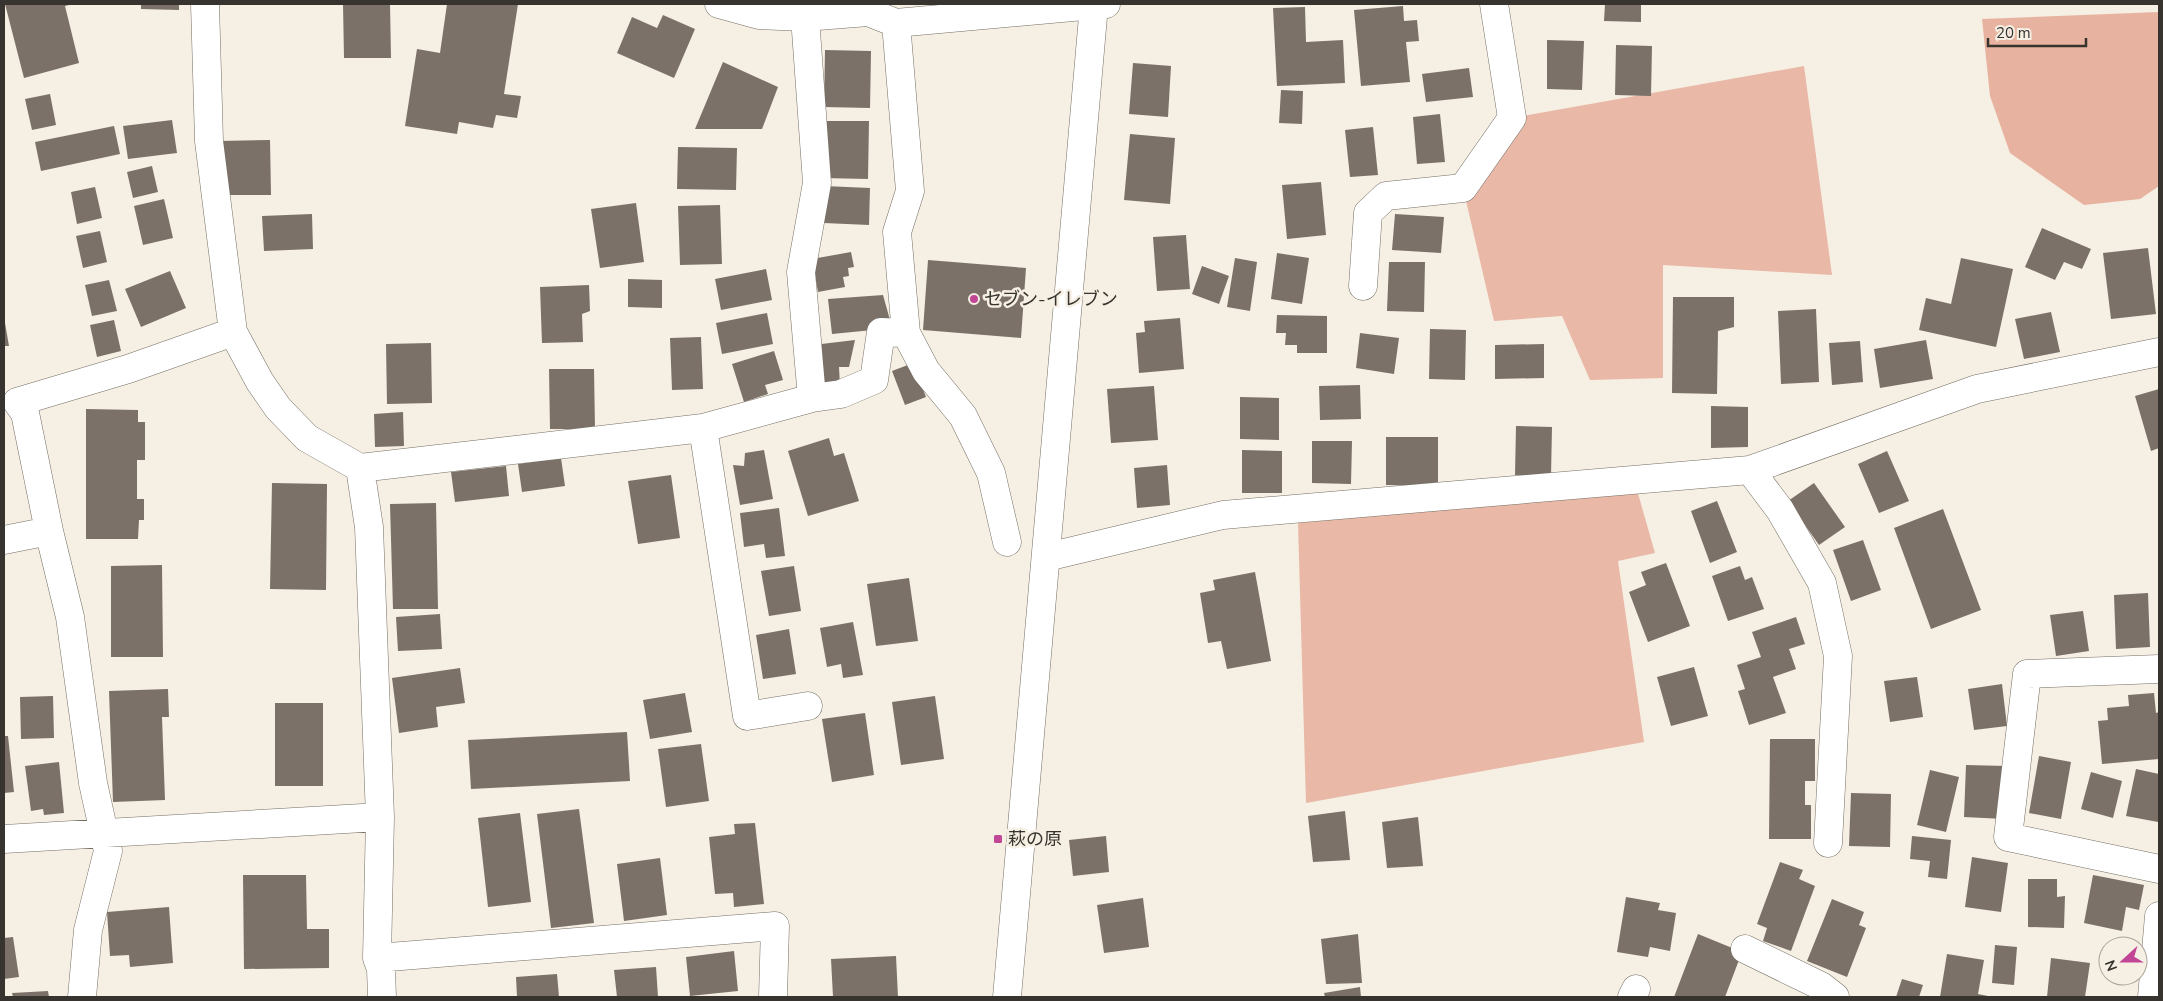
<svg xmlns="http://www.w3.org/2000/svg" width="2163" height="1001" viewBox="0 0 2163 1001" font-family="'Nunito Sans','Noto Sans JP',sans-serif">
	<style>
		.green { fill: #e9b8a6 }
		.forest { fill: #e7b3a0 }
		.building { fill: #7b7169 }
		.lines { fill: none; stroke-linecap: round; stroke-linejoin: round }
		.street-casing { stroke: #756f65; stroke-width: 29 }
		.secondary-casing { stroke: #756f65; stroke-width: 29 }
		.street { stroke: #fff; stroke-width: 28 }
		.secondary { stroke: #fff; stroke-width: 28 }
		.poi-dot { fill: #c24696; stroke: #f6efe3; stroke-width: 2 }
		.labels { text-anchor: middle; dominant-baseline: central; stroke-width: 5; stroke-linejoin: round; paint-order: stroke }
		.poi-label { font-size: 18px; fill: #37342f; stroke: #f6efe3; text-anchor: start }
	</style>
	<rect width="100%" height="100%" fill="#f6efe3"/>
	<path class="green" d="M1804 66 1832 275 1663 265V378L1590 380 1562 316 1494 321 1463 188 1512 118Z
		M1637 490 1655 553 1618 561 1644 742 1306 803 1298 523Z"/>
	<path class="forest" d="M2159 12V186L2140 199 2084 205 2010 153 1990 96 1982 19Z"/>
	<path class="building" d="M5 4H73L65 6 79 63 24 78Z
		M141 4H179V10L141 9Z
		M343 4H390L391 58H344Z
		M447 4H518L504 94 521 96 517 118 496 115 493 128 459 122 457 134 405 126 417 49 440 53Z
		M1605 4H1641V22L1604 21Z
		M1403 6 1404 21 1417 20 1419 41 1406 42 1410 82 1361 86 1354 10Z
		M1305 7 1306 42 1343 40 1345 83 1277 86 1273 8Z
		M663 15 695 29 674 78 617 53 632 17 657 28Z
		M1547 40 1584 41 1582 90 1547 89Z
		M1616 45 1652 46 1651 96 1615 95Z
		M825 50 871 51 870 108 824 107Z
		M723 62 778 87 762 129H695Z
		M1133 63 1171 66 1168 117 1129 114Z
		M1469 68 1473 97 1426 102 1422 74Z
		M1281 90 1303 91 1302 124 1279 123Z
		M50 94 56 125 32 130 25 99Z
		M1440 114 1445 162 1417 164 1413 117Z
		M172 120 177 153 128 159 123 126Z
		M823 121H869L868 179 822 178Z
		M114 126 120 154 41 171 35 142Z
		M1373 127 1378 175 1350 177 1345 130Z
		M1130 134 1175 138 1170 204 1124 200Z
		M270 140 271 195H220L219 141Z
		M678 147 737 148 736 190 677 189Z
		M152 166 158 192 133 198 127 172Z
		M1321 182 1326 235 1287 239 1282 185Z
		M824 186 870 188 869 225 824 223Z
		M95 187 102 218 77 224 71 192Z
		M164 199 173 238 143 245 134 206Z
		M636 203 644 262 600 268 591 209Z
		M720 205 722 264 680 265 678 206Z
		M312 214 313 249 264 251 262 216Z
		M1395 214 1444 217 1441 253 1392 250Z
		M2042 228 2091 249 2082 269 2064 262 2055 280 2025 267Z
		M100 231 107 262 83 268 76 236Z
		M1186 235 1190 289 1157 291 1153 237Z
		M2148 248 2156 314 2111 319 2103 253Z
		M851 252 854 267 848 268 849 276 843 277 845 287 818 292 812 259Z
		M1277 253 1309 258 1302 304 1271 299Z
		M1235 258 1257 262 1250 311 1227 307Z
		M1961 258 2013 269 1996 347 1919 330 1926 298 1951 304Z
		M928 260 1026 268 1021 338 923 330Z
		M1389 262H1425L1424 312 1387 311Z
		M1202 266 1229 276 1219 304 1192 294Z
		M766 269 772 300 721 310 715 279Z
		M170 271 186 308 141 327 125 289Z
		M628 279 662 280V308L628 307Z
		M109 280 117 311 92 316 85 285Z
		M589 285 590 311 582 314 583 342 542 343 540 287Z
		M883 295 890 320 873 330 832 334 828 299Z
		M1673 297H1734V327L1718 331 1717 394 1672 393Z
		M1816 309 1819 382 1781 384 1778 311Z
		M2051 312 2060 352 2024 359 2015 319Z
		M767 313 773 344 722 354 716 323Z
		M1277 315 1327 316V353H1297V345H1285L1286 333H1276Z
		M1180 318 1184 369 1139 373 1136 333 1145 332 1144 321Z
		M114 320 121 351 97 357 90 325Z
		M5 323 9 346H4V324Z
		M1430 329 1466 330 1465 380 1429 379Z
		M1360 333 1399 338 1394 374 1356 368Z
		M701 337 703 389 672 390 670 338Z
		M855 340 849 367H839L840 386 819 390 813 345Z
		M1926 340 1933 379 1880 388 1874 349Z
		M1860 341 1863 382 1832 385 1829 343Z
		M431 343 432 403 387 404 386 344Z
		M1544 344V378L1495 379V345Z
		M774 351 783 380 765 385 768 394 744 402 732 364Z
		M913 363 926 397 905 405 892 371Z
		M549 369H594L595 429H550Z
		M1360 385 1361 419 1320 420 1319 386Z
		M1154 386 1158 440 1111 443 1107 389Z
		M2159 389V448L2151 451 2135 396Z
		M1240 397 1279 398V440L1240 439Z
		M1711 406 1748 407V447L1711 448Z
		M86 409 138 410V422H145V460H137V499H144V520H139L138 539H86Z
		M403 412 404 446 375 447 374 414Z
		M1516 426 1552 427 1551 476 1515 475Z
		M1386 437H1438V486L1386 485Z
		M829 438 834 456 844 453 859 501 808 516 788 451Z
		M1312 441H1352L1351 484 1312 483Z
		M764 450 773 499 740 505 733 465 744 466 745 453Z
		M1242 450 1282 451V493H1242Z
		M1887 451 1909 501 1879 513 1858 464Z
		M561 458 565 486 522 492 518 464Z
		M1167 465 1170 505 1137 508 1134 468Z
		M506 466 509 496 455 502 451 472Z
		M671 475 680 538 638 544 628 481Z
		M272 483 327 484 326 590 270 589Z
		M1814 483 1845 527 1819 545 1788 501Z
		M1717 501 1737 552 1710 563 1691 511Z
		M436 503 438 609H393L390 504Z
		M779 508 785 556 766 558 764 544 744 547 740 513Z
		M1943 509 1981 610 1931 629 1894 528Z
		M1863 540 1881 590 1851 601 1833 550Z
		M1666 563 1690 626 1648 642 1629 592 1646 585 1641 572Z
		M162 565 163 657H111V566Z
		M794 566 801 611 769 616 761 571Z
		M1740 566 1745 580 1752 577 1764 609 1728 621 1712 576Z
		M1255 572 1271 661 1227 669 1221 641 1208 643 1200 593 1215 590 1213 580Z
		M909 578 918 641 876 646 867 584Z
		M2148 593 2150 647 2116 649 2114 595Z
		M2083 611 2089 651 2056 656 2050 615Z
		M440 614 442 649 398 651 396 617Z
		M1796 617 1805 644 1789 649 1796 669 1773 677 1786 713 1749 725 1738 691 1745 689 1737 665 1761 657 1752 632Z
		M853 622 863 675 843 678 841 664 827 667 820 628Z
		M789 629 796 674 763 679 756 635Z
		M1694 667 1708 716 1671 726 1657 677Z
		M460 668 465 703 436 707 438 727 399 733 392 678Z
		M1917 677 1923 717 1890 722 1884 681Z
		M2002 684 2007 726 1974 730 1968 689Z
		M168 689 169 717H162L165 800 113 802 109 691Z
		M685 693 692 732 650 739 643 700Z
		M2154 693 2156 713 2159 712V759L2102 764 2098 721 2108 720 2107 708 2129 706 2128 695Z
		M53 696 54 738 21 739 20 697Z
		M935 696 944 759 901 765 892 702Z
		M275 703H323V786H275Z
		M865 713 874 775 832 782 822 719Z
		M627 732 630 781 471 789 468 740Z
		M4 736H8L14 792 4 793Z
		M1770 739H1815V781H1805V805H1811V839H1769Z
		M701 744 709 801 666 807 658 749Z
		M2039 756 2071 762 2061 819 2029 813Z
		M59 762 64 813 44 815 43 809 31 811 25 766Z
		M1966 765 2006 766 2004 819 1964 817Z
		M2136 769 2159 774 2158 822 2126 816Z
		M1930 770 1959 777 1946 832 1917 825Z
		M2091 772 2122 781 2113 818 2081 809Z
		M1851 793 1891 794 1890 847 1849 846Z
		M579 809 594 923 551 928 537 814Z
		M1345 811 1350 860 1313 862 1308 816Z
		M520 813 531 902 488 907 478 818Z
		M1418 817 1423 866 1387 868 1382 822Z
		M755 823 764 904 734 907 733 893 715 894 709 837 735 834 734 824Z
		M1106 836 1109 872 1073 876 1069 840Z
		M1912 836 1951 840 1947 879 1928 877 1930 861 1910 859Z
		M1972 857 2008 863 2001 912 1965 907Z
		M660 858 667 915 624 921 617 864Z
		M1780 862 1803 870 1799 879 1815 886 1791 951 1763 941 1767 928 1757 924Z
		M243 875H306L307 929H329V968L244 969Z
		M2093 875 2144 885 2139 910 2126 907 2122 931 2084 923Z
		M2028 879H2057V897L2065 896 2064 928 2028 927Z
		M1626 897 1660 903 1658 910 1676 913 1670 951 1650 947 1648 957 1617 952Z
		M1143 898 1149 947 1104 953 1097 905Z
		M1832 899 1864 912 1859 925 1866 928 1847 977 1807 961Z
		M169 907 173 963 130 967 129 955 110 956 107 912Z
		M1358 934 1362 983 1326 984 1321 939Z
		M1698 934 1742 952 1725 997H1674Z
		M13 937 19 977 4 979V938Z
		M1995 945 2017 947 2014 985 1992 983Z
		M734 951 738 991 690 996 686 957Z
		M1947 954 1984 960 1978 994 1993 997H1940Z
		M896 956 898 997H833L831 959Z
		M2051 958 2090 963 2085 997H2047Z
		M656 967 658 997H617L614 970Z
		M557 974 559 997H517L516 977Z
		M1902 979 1923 985 1919 997H1896Z
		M1360 987 1361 997H1325L1324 993Z
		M48 991 49 997H13L12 993Z"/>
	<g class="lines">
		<g class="street-casing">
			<path id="street" d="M205 4 209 141 233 332 260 382 278 408 307 438 360 468 369 527 380 817 377 958 381 969 382 997
				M719 4 759 15 805 17 868 12 896 23 1106 4
				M805 17 817 183 801 272 812 398
				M896 23 910 191 897 232 906 333 926 371 963 416 991 473 1007 542
				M1363 286 1368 213 1386 196 1463 188 1512 118 1494 4
				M703 428 747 716 808 706
				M360 468 703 428 812 398 841 394 874 380 881 332 906 333
				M1750 470 1780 510 1822 583 1838 656 1828 843
				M4 540 49 531
				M1047 557 1223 515 1750 470 1977 389 2159 352
				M2159 669 2027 674 2008 837 2159 869
				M4 839 380 817
				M1745 949 1821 986 1835 997
				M377 958 775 926 773 997
				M82 997 88 930 108 851 93 783 70 617 49 531 25 413 17 402 128 369 233 332
				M1632 997 1636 989
				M2152 997 2159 916"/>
		</g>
		<g class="secondary-casing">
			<path id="secondary" d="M1007 997 1094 5"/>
		</g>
		<use href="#street" class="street"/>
		<use href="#secondary" class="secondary"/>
	</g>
	<g class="poi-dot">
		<circle cx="974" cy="299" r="5"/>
		<rect x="993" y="834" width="10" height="10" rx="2.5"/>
	</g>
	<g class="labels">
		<g class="poi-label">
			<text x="984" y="299">セブン-イレブン</text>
			<text x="1008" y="839">萩の原</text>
		</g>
	</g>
	<rect width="2163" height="1001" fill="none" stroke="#37342f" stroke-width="10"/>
	<g transform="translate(2123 961) rotate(249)"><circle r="24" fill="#f6efe3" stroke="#aaa49b"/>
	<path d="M0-4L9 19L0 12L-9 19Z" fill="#c24696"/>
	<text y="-8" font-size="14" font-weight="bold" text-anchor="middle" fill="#37342f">N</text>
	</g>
	<path d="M1988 38v8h98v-8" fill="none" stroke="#37342f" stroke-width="2.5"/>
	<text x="1996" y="38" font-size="15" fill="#37342f" stroke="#f6efe3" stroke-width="4" paint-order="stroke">20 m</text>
</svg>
